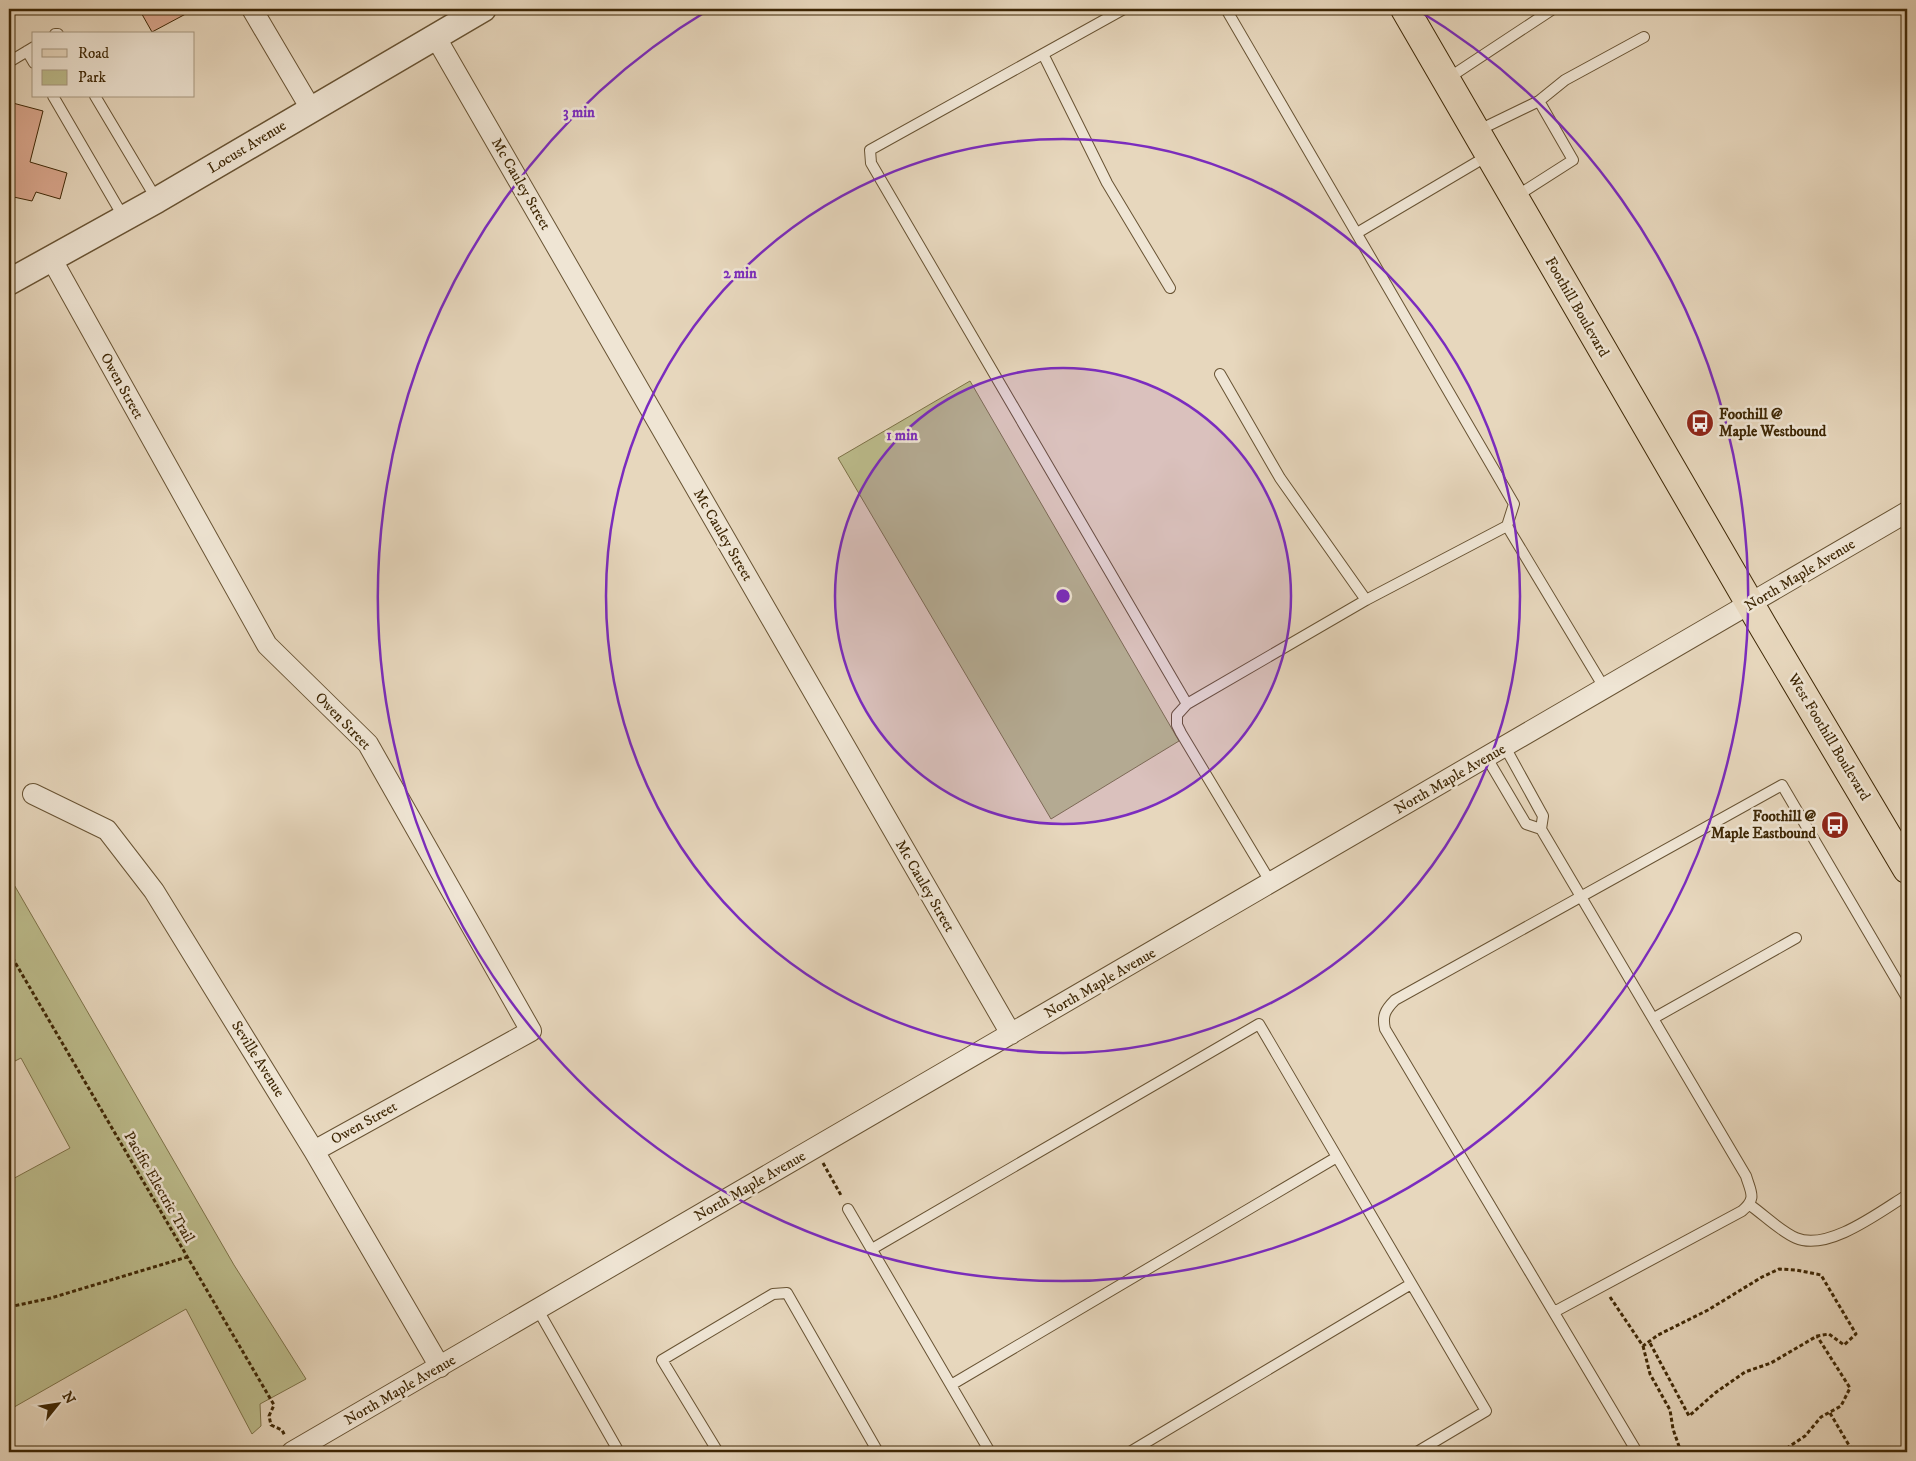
<svg xmlns="http://www.w3.org/2000/svg" width="1916" height="1461" viewBox="0 0 1916 1461" font-family="'IM FELL DW Pica',serif">
	<style>
		.green { fill: #bcbc8c; stroke: #7d7248 }
		.building { fill: #dba88f; stroke: #3e2705 }
		.lines { fill: none; stroke-linecap: round; stroke-linejoin: round }
		.service-casing { stroke: #685333; stroke-width: 12 }
		.minor-casing { stroke: #685333; stroke-width: 22 }
		.tertiary-casing { stroke: #685333; stroke-width: 28 }
		.primary-casing { stroke: #3e2705; stroke-width: 30 }
		.path { stroke: #3e2705; stroke-width: 3; stroke-dasharray: 4 2.5; stroke-linecap: butt }
		.service { stroke: #efe5d4; stroke-width: 10 }
		.minor { stroke: #efe5d4; stroke-width: 20 }
		.tertiary { stroke: #efe5d4; stroke-width: 25 }
		.primary { stroke: #e7d7bd; stroke-width: 28 }
		.ring { fill: none; stroke: #7b2cbf; stroke-width: 2.5 }
		.labels { text-anchor: middle; dominant-baseline: central; stroke-width: 5; stroke-linejoin: round; paint-order: stroke }
		.street-label { font-size: 15px; fill: #3e2705; stroke: #efe5d4 }
		.poi-label { font-size: 15px; font-weight: bold; fill: #3e2705; stroke: #efe5d4; text-anchor: start }
		.centre { fill: #7b2cbf; stroke: #efe5d4; stroke-width: 2.5 }
		.ring-label { font-size: 15px; text-anchor: middle; font-weight: bold; fill: #7b2cbf; stroke: #efe5d4; stroke-width: 5; stroke-linejoin: round; paint-order: stroke }
	</style>
	<rect width="100%" height="100%" fill="#e7d7bd"/>
	<filter id="stains"><feTurbulence type="fractalNoise" baseFrequency=".004" numOctaves="4"/><feColorMatrix values="0 0 0 0 .2 0 0 0 0 .09 0 0 0 0 .02 0 0 0 .5 -.17"/></filter>
	<radialGradient id="worn" r=".72"><stop offset=".6" stop-color="#630" stop-opacity="0"/><stop offset="1" stop-color="#630" stop-opacity=".3"/></radialGradient>
	<path class="green" d="M970 381 1179 741 1051 819 838 458Z
		M9 876 234 1265 306 1379 260 1404 261 1426 252 1434 186 1309 9 1410V1181L70 1148 21 1058 9 1064Z"/>
	<path class="building" d="M139 9H195L152 32Z
		M9 102 43 111 30 162 67 173 60 199 36 192 32 201 9 196Z"/>
	<g class="lines">
		<g class="service-casing">
			<path id="service" d="M1124 9 870 150 871 163 1187 704
				M1226 9 1514 504 1507 526 1605 689
				M55 34H58
				M27 51 34 63
				M1043 54 1107 183 1170 288
				M9 62 34 47
				M1447 79 1553 9
				M53 96 124 218
				M95 96 157 200
				M1477 131 1539 101 1565 80 1644 37
				M1515 197 1573 160 1539 101
				M1357 233 1489 155
				M1220 374 1280 478 1366 600 1187 704 1177 715V725L1181 733 1271 883
				M1366 600 1507 526
				M1505 747 1543 816 1541 829
				M1487 758 1526 824 1541 829 1746 1176C1751 1193 1757 1198 1742 1211L1554 1312
				M1654 1018 1796 938
				M1750 1205C1764 1215 1780 1231 1796 1238 1828 1252 1881 1211 1907 1195
				M848 1209 990 1452
				M872 1249 1259 1024 1486 1411 1417 1452
				M538 1310 619 1452
				M951 1385 1337 1157
				M718 1452 662 1360 773 1294 787 1293 878 1452
				M1130 1452 1411 1284
				M1637 1452 1385 1029C1382 1016 1385 1010 1395 1000L1782 785 1907 998"/>
		</g>
		<g class="minor-casing">
			<path id="minor" d="M252 9 311 109
				M435 36 1011 1034
				M51 258 267 645 368 744 531 1031 314 1151
				M33 794 107 830 154 891 314 1151 440 1367
				M292 1452 1907 512"/>
		</g>
		<g class="tertiary-casing">
			<path id="tertiary" d="M9 282 157 200 483 9"/>
		</g>
		<g class="primary-casing">
			<path id="primary" d="M1405 9 1764 628 1907 869"/>
		</g>
		<path class="path" d="M9 952 274 1405 269 1416 271 1425 282 1430 285 1436
			M823 1163 842 1197
			M1610 1297 1643 1346 1658 1335 1708 1310 1762 1277 1779 1269 1796 1270 1821 1275 1856 1334 1844 1345 1829 1334 1817 1336 1771 1363 1745 1372 1715 1393 1689 1416 1650 1343
			M9 1307 51 1298 187 1257
			M1643 1346 1650 1374 1670 1410 1673 1429 1681 1452
			M1830 1413 1853 1452
			M1781 1452 1805 1436 1821 1417 1841 1406 1850 1388 1817 1336"/>
		<use href="#service" class="service"/>
		<use href="#minor" class="minor"/>
		<use href="#tertiary" class="tertiary"/>
		<use href="#primary" class="primary"/>
	</g>
	<circle cx="1063" cy="596" r="228" fill="#7b2cbf" fill-opacity=".12"/>
	<g class="ring">
		<circle cx="1063" cy="596" r="228"/>
		<circle cx="1063" cy="596" r="457"/>
		<path d="M1416 9A685 685 0 1 1 710 9"/>
	</g>
	<defs>
		<g id="bus-disc" transform="scale(1.4375)"><circle r="9.5" fill="#8f2418" stroke="#efe5d4"/><path d="M-5-6H5V4H4V6H2V4H-2V6H-4V4H-5ZM-3.5-4V0h7V-4ZM-3.5 1.2v1.5H-2V1.2ZM2 1.2v1.5H3.5V1.2Z" fill="#fff"/></g>
	</defs>
	<g fill-rule="evenodd">
		<use href="#bus-disc" x="1700" y="423"/>
		<use href="#bus-disc" x="1835" y="825"/>
	</g>
	<g class="labels">
		<g class="street-label">
			<text transform="translate(247 147) rotate(-31)">Locust Avenue</text>
			<text transform="translate(521 184) rotate(60)">Mc Cauley Street</text>
			<text transform="translate(1577 307) rotate(60)">Foothill Boulevard</text>
			<text transform="translate(122 386) rotate(61)">Owen Street</text>
			<text transform="translate(723 535) rotate(60)">Mc Cauley Street</text>
			<text transform="translate(1800 575) rotate(-31)">North Maple Avenue</text>
			<text transform="translate(343 721) rotate(46)">Owen Street</text>
			<text transform="translate(1829 737) rotate(59)">West Foothill Boulevard</text>
			<text transform="translate(1450 779) rotate(-30)">North Maple Avenue</text>
			<text transform="translate(925 886) rotate(60)">Mc Cauley Street</text>
			<text transform="translate(1100 983) rotate(-30)">North Maple Avenue</text>
			<text transform="translate(258 1059) rotate(58)">Seville Avenue</text>
			<text transform="translate(364 1123) rotate(-29)">Owen Street</text>
			<text transform="translate(750 1186) rotate(-30)">North Maple Avenue</text>
			<text transform="translate(159 1187) rotate(60)">Pacific Electric Trail</text>
			<text transform="translate(400 1390) rotate(-30)">North Maple Avenue</text>
		</g>
		<g class="poi-label">
			<text x="1719" y="414">Foothill @<tspan x="1719" dy="17">Maple Westbound</tspan></text>
			<text x="1816" y="816" text-anchor="end">Foothill @<tspan x="1816" dy="17">Maple Eastbound</tspan></text>
		</g>
	</g>
	<circle cx="1063" cy="596" r="8" class="centre"/>
	<g class="ring-label">
		<text x="579" y="117">3 min</text>
		<text x="740" y="278">2 min</text>
		<text x="902" y="440">1 min</text>
	</g>
	<rect width="1916" height="1461" fill="none" stroke="#e7d7bd" stroke-width="30"/>
	<rect x="10" y="10" width="1896" height="1441" fill="none" stroke="#3e2705" stroke-width="2.5"/>
	<rect x="15" y="15" width="1886" height="1431" fill="none" stroke="#3e2705"/>
	<rect x="32" y="32" width="162" height="65" fill="#efe5d4" stroke="#a89981"/>
	<rect x="42" y="49" width="25" height="8" fill="#e7d7bd" stroke="#a89981"/>
	<text x="78" y="58" font-size="15" fill="#3e2705">Road</text>
	<rect x="42" y="70" width="25" height="15" fill="#bcbc8c" stroke="#a89981"/>
	<text x="78" y="82" font-size="15" fill="#3e2705">Park</text>
	<g transform="translate(58 1404) rotate(60)" stroke="#efe5d4" stroke-width="4" paint-order="stroke">
	<path d="M0-4L9 19L0 12L-9 19Z" fill="#3e2705"/>
	<text y="-8" font-size="14" font-weight="bold" text-anchor="middle" fill="#3e2705">N</text>
	</g>
	<rect width="100%" height="100%" filter="url(#stains)"/>
	<rect width="100%" height="100%" fill="url(#worn)"/>
</svg>
